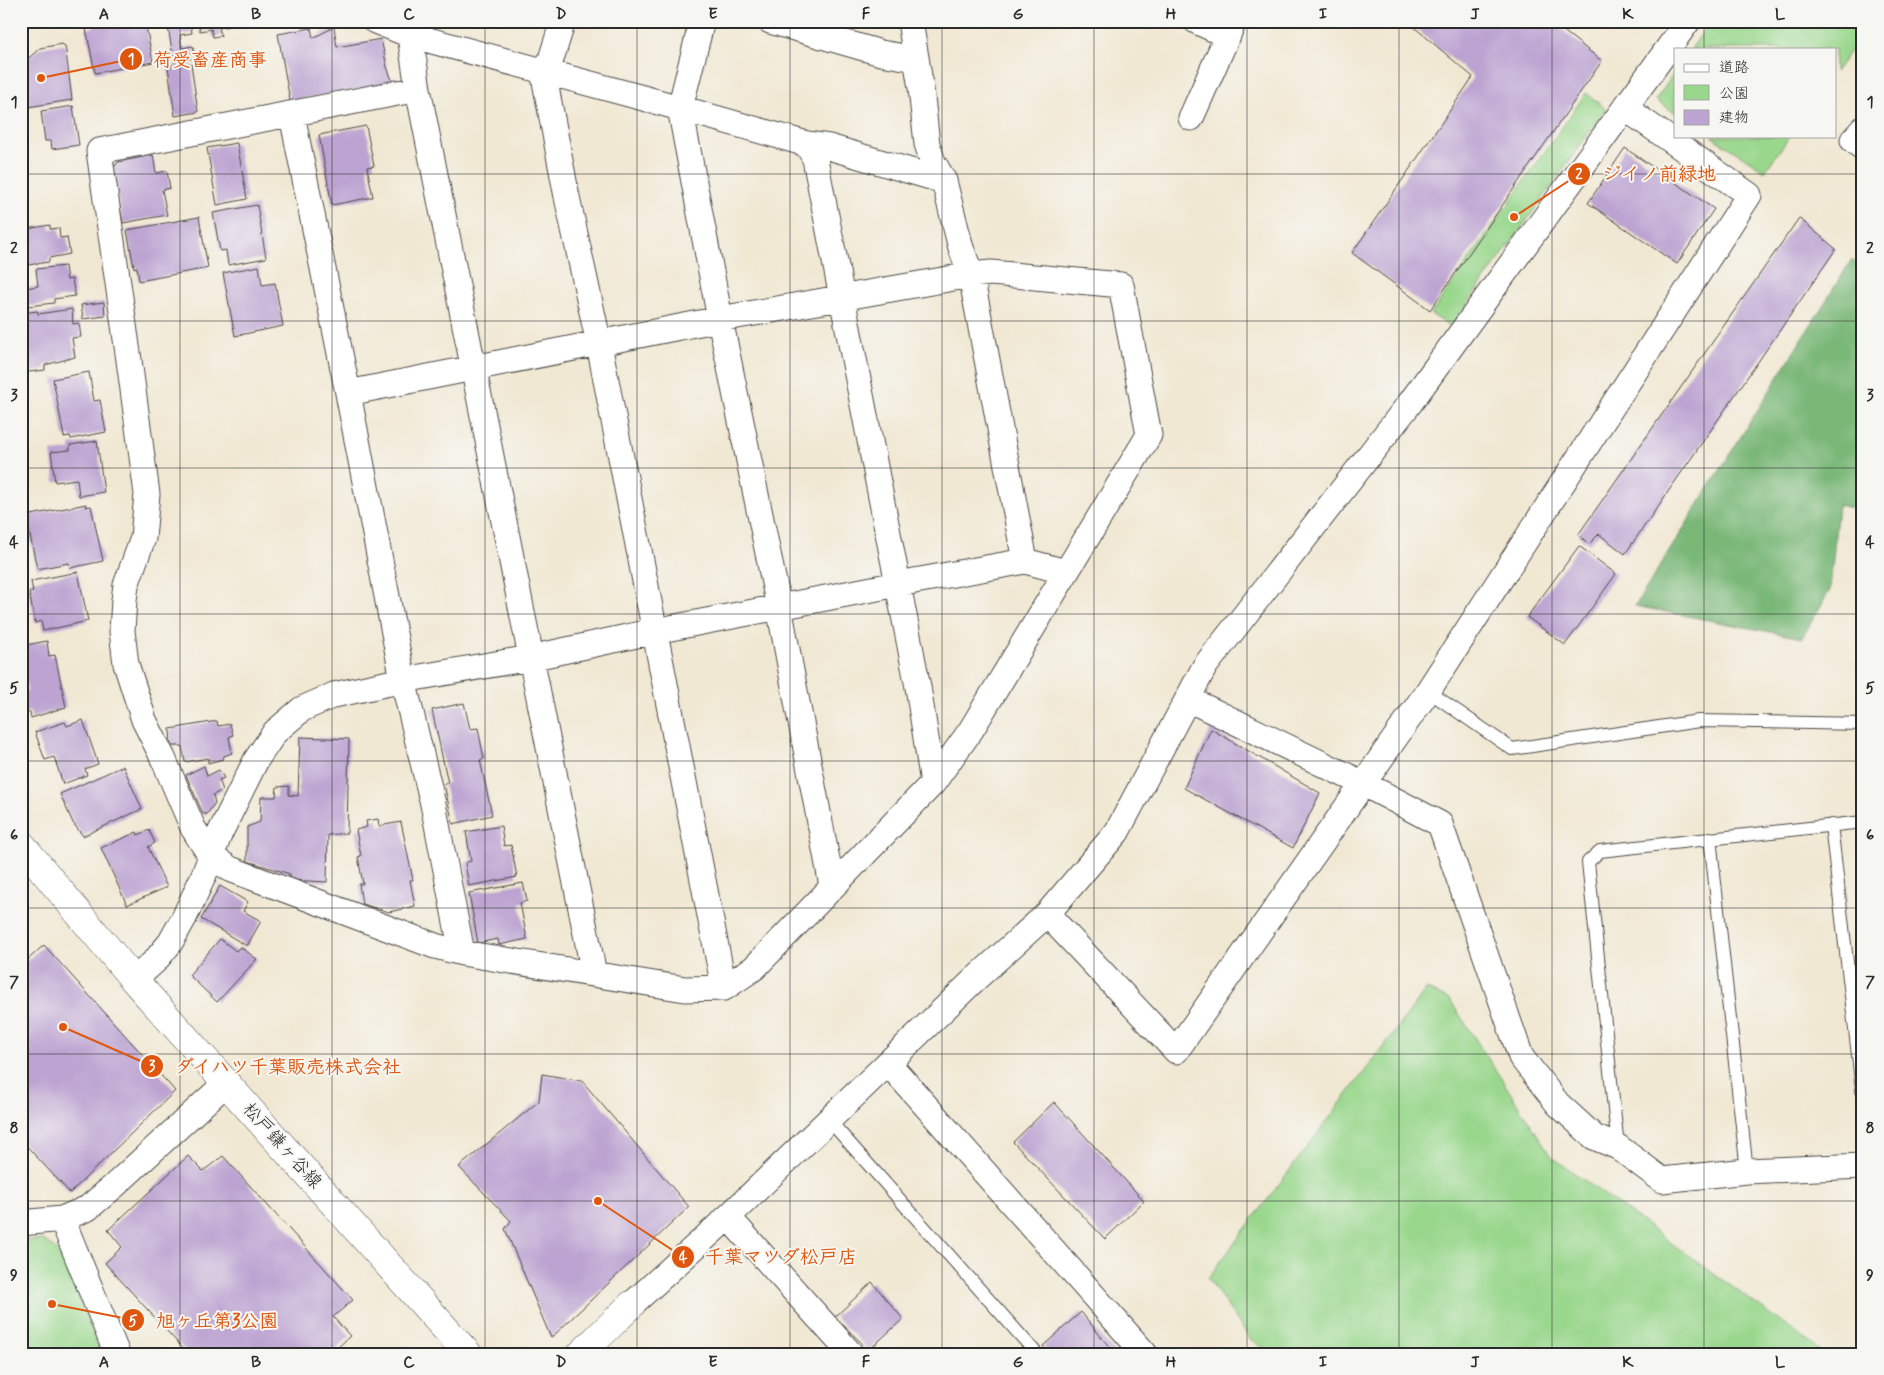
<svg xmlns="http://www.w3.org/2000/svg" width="1884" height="1375" viewBox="0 0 1884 1375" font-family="Mynerve,'Klee One',sans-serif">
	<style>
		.green { fill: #99d78c; stroke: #62815c }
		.forest { fill: #7ab878; stroke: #527252 }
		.building { fill: #bca3d1 }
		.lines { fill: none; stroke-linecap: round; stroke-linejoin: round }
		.service-casing { stroke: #494744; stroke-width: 14 }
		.minor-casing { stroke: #494744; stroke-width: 27 }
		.tertiary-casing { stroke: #494744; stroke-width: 29 }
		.secondary-casing { stroke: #494744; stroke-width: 29 }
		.service { stroke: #fff; stroke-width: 12 }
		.minor { stroke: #fff; stroke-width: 25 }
		.tertiary { stroke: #fff; stroke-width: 28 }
		.secondary { stroke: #fff; stroke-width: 28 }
		.grid { fill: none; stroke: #2b2b2b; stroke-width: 1; stroke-opacity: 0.55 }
		.labels { text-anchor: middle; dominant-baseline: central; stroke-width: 4; stroke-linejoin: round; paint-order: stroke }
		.street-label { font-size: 18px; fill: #2b2b2b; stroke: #f6f6f2 }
		.leader { fill: none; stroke: #df570e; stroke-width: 2 }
		.callout-dot { fill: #df570e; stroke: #f6f6f2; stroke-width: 2 }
		.mark-label { font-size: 15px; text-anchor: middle; font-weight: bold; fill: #fff }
		.callout-label { font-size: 19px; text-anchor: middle; font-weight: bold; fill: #df570e; stroke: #f6f6f2; stroke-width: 4; stroke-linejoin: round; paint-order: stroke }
		.neatline { fill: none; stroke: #2b2b2b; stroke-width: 2 }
		.grid-label { font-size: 16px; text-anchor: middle; font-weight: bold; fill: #2b2b2b }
	</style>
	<rect width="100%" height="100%" fill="#f6f6f2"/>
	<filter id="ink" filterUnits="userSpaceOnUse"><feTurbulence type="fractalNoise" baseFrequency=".02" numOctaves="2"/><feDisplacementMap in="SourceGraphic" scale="10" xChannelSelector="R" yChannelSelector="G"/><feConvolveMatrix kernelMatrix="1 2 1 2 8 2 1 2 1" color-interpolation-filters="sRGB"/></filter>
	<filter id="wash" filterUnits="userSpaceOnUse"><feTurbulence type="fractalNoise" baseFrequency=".0096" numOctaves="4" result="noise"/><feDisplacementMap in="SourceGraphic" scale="20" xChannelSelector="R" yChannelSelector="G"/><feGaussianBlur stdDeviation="1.12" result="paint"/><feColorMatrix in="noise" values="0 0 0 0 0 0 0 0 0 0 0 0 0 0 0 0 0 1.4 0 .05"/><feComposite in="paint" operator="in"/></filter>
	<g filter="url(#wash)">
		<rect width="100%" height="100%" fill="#f1e8d3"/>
		<path class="green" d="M1710 21H1863V33L1835 72V49H1691Z
			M1675 72V113L1656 100Z
			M1586 93 1606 109 1451 327 1431 314Z
			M1711 136H1790L1765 171Z
			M1427 989 1450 1000 1552 1157 1825 1354H1271L1250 1339 1208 1278Z
			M21 1240H44L62 1255 101 1354H21Z"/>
		<path class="forest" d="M1852 259 1863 269V511L1838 505 1830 590 1802 638 1635 606Z"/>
		<g id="blocks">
			<path class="building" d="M103 21H145L153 62 95 73 86 29 94 27 93 23Z
				M167 21H190L192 33 180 35 182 48 193 46 195 58 174 62Z
				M198 21H248V22L219 28 221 36 213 37 211 29 200 31Z
				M1407 21H1551L1602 61 1430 310 1352 253 1473 77Z
				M334 27 337 47 381 39 387 67 393 83 290 101 278 34 311 28 313 38Z
				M62 44 65 46 66 52 72 100 21 108V65L40 48Z
				M191 64 198 112 175 116 168 67Z
				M73 106 79 145 52 149 51 141H45L41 111Z
				M366 126 374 166 367 167 373 197 332 205 319 135Z
				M237 143 247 199 217 205 207 148Z
				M1625 148 1714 209 1677 264 1588 203Z
				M153 155 156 173 167 171 170 188 162 190 167 215 123 223 113 169 118 162Z
				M257 205 266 258 228 265 226 250 220 251 213 213Z
				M199 217 208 268 139 281 137 267 134 268 127 230Z
				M1799 218 1836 249 1625 554 1599 534 1589 544 1578 535Z
				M50 225V229L59 228 60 238 67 237 70 254 49 258V262L21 266V243H23L21 230Z
				M65 266 67 280 72 279 75 296 54 299V303L28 306 25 288 38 286 36 269Z
				M259 266 262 285 275 283 283 326 235 336 223 273Z
				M104 302 105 316 83 319 81 305Z
				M72 309 73 324 79 323 81 337 72 338 75 357 45 365V370L21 373V313L38 311V314Z
				M89 372 94 401 100 400 106 432 71 439 70 436 64 437 53 379Z
				M97 441 104 492 79 496 77 479 55 482 51 452 70 450V445Z
				M86 504V507L91 506 103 561 70 568 69 563 37 569 26 516Z
				M1579 546 1616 574 1565 645 1527 617Z
				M78 572 88 621 43 631 41 621 35 623 29 592H33L31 581Z
				M47 641 49 656 55 655 66 707 31 718 30 712 21 713V692L27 691 25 676H21V646Z
				M464 703 470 729 478 728 484 759 480 760 492 815 453 824 444 784 448 783 432 710Z
				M83 720 98 764 85 769 87 775 63 784 54 757 45 760 35 732 65 722 67 726Z
				M217 721 218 726 230 724 233 735 229 737 232 753 224 756 223 759 208 763V758L185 762 182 746H171L170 729Z
				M1211 729 1320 793 1293 848 1184 788Z
				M300 737 349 739 347 833 328 835 327 882 290 880V874L247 861V827L260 822 261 797H276L277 787 289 786V795L298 796Z
				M123 766 142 809 83 836 73 823 60 794Z
				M204 766 207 776 219 770 224 778 219 780 223 790 213 795 215 803 207 814H203L186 775Z
				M378 819 379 826 401 822 413 880H410L415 906 389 912 362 904 359 884H363L358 857 361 856 356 830 367 827 366 821Z
				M501 826 504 846 511 845 517 877 469 886 465 863 471 861 466 832Z
				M149 830 155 843 148 847 167 887 127 905 101 848 137 832 138 835Z
				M523 883 527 901 520 903 527 939 499 945 498 939 478 943 469 893Z
				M220 886 248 902 243 911 261 921 247 946 201 919Z
				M220 939 236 951 240 947 257 959 217 1002 189 975Z
				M44 945 175 1091 70 1193 21 1140V966Z
				M542 1074 582 1081 689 1207 551 1338 505 1229 511 1221 459 1167 539 1101Z
				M1054 1102 1144 1201 1105 1239 1013 1142Z
				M188 1156 203 1171 223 1156 353 1300 333 1317 350 1336 331 1354H188L105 1263 122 1247 108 1230Z
				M872 1282 903 1319 869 1350 835 1317Z
				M1081 1312 1115 1354H1049L1043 1346Z"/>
		</g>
	</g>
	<g filter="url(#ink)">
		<use href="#blocks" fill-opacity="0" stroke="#494744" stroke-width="1"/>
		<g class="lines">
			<g class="service-casing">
				<path id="service" d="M1428 691 1512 749 1699 721 1863 724
					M1831 825 1863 1098
					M1710 838 1747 1171
					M828 1119 1037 1354
					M1618 1147 1588 862 1600 851 1863 822"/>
			</g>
			<g class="minor-casing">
				<path id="minor" d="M375 21 410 35 680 108 807 144 815 159 918 687 933 783
					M702 21 680 108 720 319 779 607 832 886
					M770 21 881 53 916 59
					M1196 21 1228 36
					M410 35 418 89 594 974
					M543 71 567 197 599 344 724 988
					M547 72 563 21
					M292 115 348 393 720 319 971 275 991 273 1121 285 1149 435 971 730 933 783 754 968 724 988 685 989 462 953 435 946 230 869 210 855 193 828 163 758 144 720 126 664 122 631 124 600 126 585 143 538 147 494 129 360 99 151 418 89
					M1191 118 1234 21
					M1863 129 1853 140 1863 148
					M807 144 829 147 944 181
					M348 393 403 680 433 804 462 953
					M1025 561 1066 572
					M1188 699 1364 784 1440 824 1521 1057 1558 1104 1594 1137 1618 1147 1662 1180 1747 1171 1863 1166
					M1047 914 1176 1051 1428 691 1749 195 1625 108
					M134 980 155 961 170 943 184 918 203 877 220 833 256 760 275 732 302 709 334 695 403 680 530 658 655 631 898 584 1025 561 971 275 961 248 944 181 933 162 927 144 921 88 910 21
					M888 1063 1145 1354
					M728 1217 851 1354
					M62 1219 117 1354
					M21 1223 62 1219 88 1208 114 1186 225 1084
					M631 1305 728 1217 972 982 1047 914 1117 832 1205 666 1410 403 1688 21"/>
			</g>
			<g class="tertiary-casing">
				<path id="tertiary" d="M581 1354 631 1305"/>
			</g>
			<g class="secondary-casing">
				<path id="secondary" d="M21 844 134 980 468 1354"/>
			</g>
			<use href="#service" class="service"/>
			<use href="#minor" class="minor"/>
			<use href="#tertiary" class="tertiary"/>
			<use href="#secondary" class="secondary"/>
		</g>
	</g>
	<path class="grid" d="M180 21V1354M332 21V1354M485 21V1354M637 21V1354M790 21V1354M942 21V1354M1094 21V1354M1247 21V1354M1399 21V1354M1552 21V1354M1704 21V49M1704 136V1354M21 174H1863M21 321H1863M21 468H1863M21 614H1863M21 761H1863M21 908H1863M21 1054H1863M21 1201H1863"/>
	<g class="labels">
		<g class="street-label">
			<text transform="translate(282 1146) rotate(48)">松戸鎌ヶ谷線</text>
		</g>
	</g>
	<path class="leader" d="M41 78L131 59M1514 217L1579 174M63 1027L152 1066M598 1201L683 1257M52 1304L133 1320"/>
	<g class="callout-dot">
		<circle cx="41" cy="78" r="5"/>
		<circle cx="1514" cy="217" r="5"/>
		<circle cx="63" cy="1027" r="5"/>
		<circle cx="598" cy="1201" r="5"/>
		<circle cx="52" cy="1304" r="5"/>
		<circle cx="131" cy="59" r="12"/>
		<circle cx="1579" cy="174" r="12"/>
		<circle cx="152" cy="1066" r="12"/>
		<circle cx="683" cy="1257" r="12"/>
		<circle cx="133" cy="1320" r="12"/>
	</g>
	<g class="mark-label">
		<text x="131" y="64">1</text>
		<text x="1579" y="179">2</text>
		<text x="152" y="1071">3</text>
		<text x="683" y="1262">4</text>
		<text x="133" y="1326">5</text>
	</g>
	<g class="callout-label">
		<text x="210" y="66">荷受畜産商事</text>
		<text x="1659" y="180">ジイノ前緑地</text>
		<text x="288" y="1073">ダイハツ千葉販売株式会社</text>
		<text x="781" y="1263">千葉マツダ松戸店</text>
		<text x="217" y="1327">旭ヶ丘第3公園</text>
	</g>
	<rect width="1884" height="1375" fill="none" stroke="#f6f6f2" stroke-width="55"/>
	<rect x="1674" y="48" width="162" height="90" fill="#f6f6f2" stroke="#a5a5a2"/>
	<rect x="1684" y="64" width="25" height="8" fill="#ffffff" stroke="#a5a5a2"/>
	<text x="1719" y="72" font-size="15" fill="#2b2b2b">道路</text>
	<rect x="1684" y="85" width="25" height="15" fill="#99d78c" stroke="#a5a5a2"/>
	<text x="1719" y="98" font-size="15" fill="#2b2b2b">公園</text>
	<rect x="1684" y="110" width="25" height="15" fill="#bca3d1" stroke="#a5a5a2"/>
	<text x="1719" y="122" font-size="15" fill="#2b2b2b">建物</text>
	<rect x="28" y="28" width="1828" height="1320" class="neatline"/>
	<g class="grid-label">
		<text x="104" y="19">A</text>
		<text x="256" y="19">B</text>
		<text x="409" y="19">C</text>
		<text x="561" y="19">D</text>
		<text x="713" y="19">E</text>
		<text x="866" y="19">F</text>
		<text x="1018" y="19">G</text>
		<text x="1171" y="19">H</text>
		<text x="1323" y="19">I</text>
		<text x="1475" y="19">J</text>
		<text x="1628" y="19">K</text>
		<text x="1780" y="19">L</text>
		<text x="14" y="107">1</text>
		<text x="1870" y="107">1</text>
		<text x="14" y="253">2</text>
		<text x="1870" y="253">2</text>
		<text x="14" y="400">3</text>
		<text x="1870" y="400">3</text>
		<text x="14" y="547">4</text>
		<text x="1870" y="547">4</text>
		<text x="14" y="693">5</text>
		<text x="1870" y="693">5</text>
		<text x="14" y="840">6</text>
		<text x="1870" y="840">6</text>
		<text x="14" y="987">7</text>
		<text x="1870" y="987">7</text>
		<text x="14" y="1133">8</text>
		<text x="1870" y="1133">8</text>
		<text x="14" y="1280">9</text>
		<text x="1870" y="1280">9</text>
		<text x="104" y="1367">A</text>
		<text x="256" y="1367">B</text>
		<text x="409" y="1367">C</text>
		<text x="561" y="1367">D</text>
		<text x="713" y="1367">E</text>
		<text x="866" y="1367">F</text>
		<text x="1018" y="1367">G</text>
		<text x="1171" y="1367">H</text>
		<text x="1323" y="1367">I</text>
		<text x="1475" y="1367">J</text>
		<text x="1628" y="1367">K</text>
		<text x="1780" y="1367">L</text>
	</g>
</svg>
